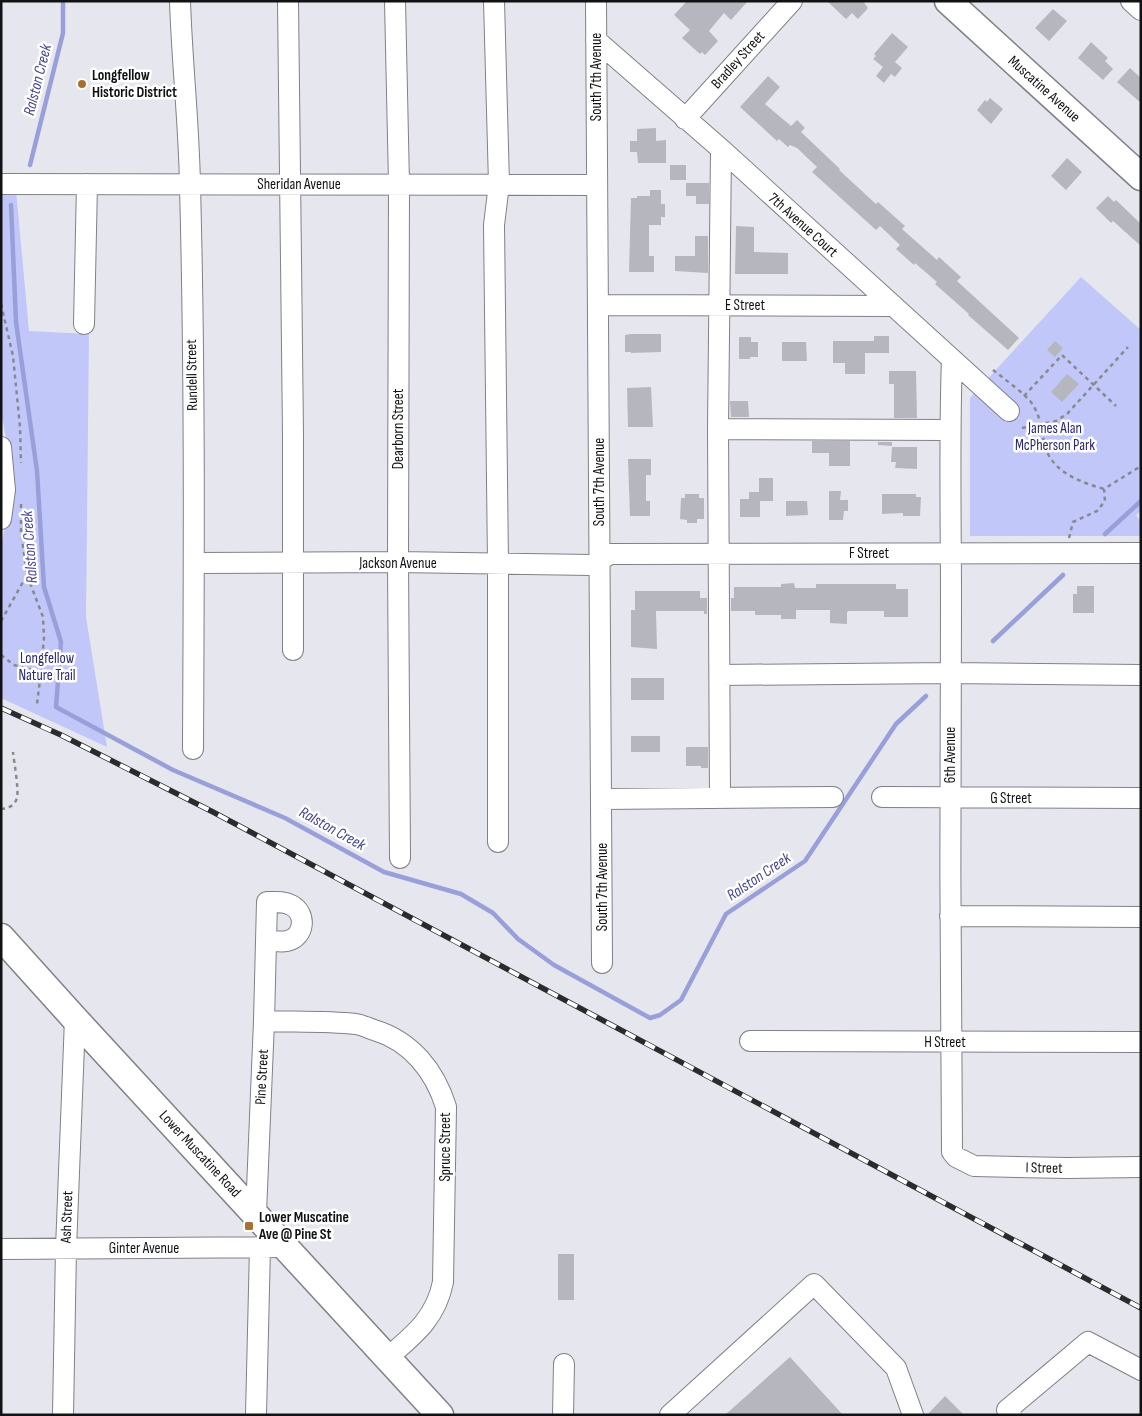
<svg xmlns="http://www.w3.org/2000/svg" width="1142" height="1416" viewBox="0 0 1142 1416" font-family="'Sofia Sans Condensed',sans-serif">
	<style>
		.green { fill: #c1c7f9 }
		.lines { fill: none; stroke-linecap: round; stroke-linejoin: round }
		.stream { stroke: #989fd9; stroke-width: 4.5 }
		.building { fill: #b6b7be }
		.minor-casing { stroke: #808187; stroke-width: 22 }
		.major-casing { stroke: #808187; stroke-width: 29 }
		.path { stroke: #88898e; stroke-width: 2.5; stroke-dasharray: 4 4; stroke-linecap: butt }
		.minor { stroke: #fff; stroke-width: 20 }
		.major { stroke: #fff; stroke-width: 26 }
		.rail-casing { stroke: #2a2b2d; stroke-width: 5.5 }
		.rail { stroke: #fff; stroke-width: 4; stroke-dasharray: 11; stroke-linecap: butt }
		.poi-dot { fill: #a8722d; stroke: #fff; stroke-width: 2 }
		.labels { text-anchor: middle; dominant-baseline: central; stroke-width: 5; stroke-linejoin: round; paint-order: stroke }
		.street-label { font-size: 15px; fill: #111214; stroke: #fff }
		.poi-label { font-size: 15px; font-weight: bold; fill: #111214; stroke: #fff; text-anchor: start }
		.park-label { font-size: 15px; fill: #2b296e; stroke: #fff }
		.water-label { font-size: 16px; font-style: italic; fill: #45478e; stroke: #fff }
	</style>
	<rect width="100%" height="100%" fill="#e6e7ee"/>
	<path class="green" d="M16 190 29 331 89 334 86 617 107 747 1 698V545C12 502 12 458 1 414V191Z
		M1081 277 1141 330V511L1136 515 1141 522V536H970V398Z"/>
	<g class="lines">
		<path class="stream" d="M30 165 63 33V1
			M11 205 16 322 37 471 44 587 61 642 56 707 173 770 285 818 384 872 461 894 493 913 518 939 554 965 650 1018 660 1015 681 1000 726 914 805 861 896 724 926 696
			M1105 534 1141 501
			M993 641 1063 575"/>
	</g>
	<path class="building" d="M687 1H748L731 20 724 13 709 31 718 41 705 55 702 52 700 54 682 38 690 30 674 15Z
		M827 1H863L868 8 858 19 852 13 846 19Z
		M1053 9 1067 21 1049 41 1035 28Z
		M892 33 908 47 895 62 902 68 895 77 891 74 884 83 876 76 883 67 873 59 876 56 874 54Z
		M1091 42 1108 58 1105 61 1113 69 1103 80 1078 58Z
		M1130 68 1141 78V103L1117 82Z
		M768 76 780 87 765 104 791 126 797 120 805 128 801 132 840 169 839 170 876 204 878 202 905 226 902 229 937 260 939 257 961 277 957 281 1019 338 1008 350 968 315 969 314 935 284 937 282 915 263 914 265 896 249 900 245 880 226 876 230 812 172 817 167 797 148 790 145 788 147 779 139 777 141 740 107Z
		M990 98 1003 109 991 124 977 110 985 100 987 102Z
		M656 128V141L666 140V163H638L637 152H630V141H637V129Z
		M1067 158 1082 172 1066 190 1051 176Z
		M670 165H686V180H670Z
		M686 183H709V204H696V196H686Z
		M650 190H661V204H665V217H661V225H649V256H654V272H629L631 198H637V196H650Z
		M1108 196 1114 202 1116 200 1141 224V246L1113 221 1111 223 1096 208Z
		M736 226 754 227V252L788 253V274H735Z
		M695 236H708V273L675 271V256H695Z
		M631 334H661V352L631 353V352H625V335Z
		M874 336H889V353H865V374H845V363H833V341H874Z
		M739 337H751V342H758V357H750V359H739Z
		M1055 341 1063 348 1055 357 1047 350Z
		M782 342H806L807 361H782Z
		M889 371H916L917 418H894V384H889Z
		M1067 374 1079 384 1062 402 1051 392Z
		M651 387 653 427H628L627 388Z
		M730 401H748L749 417H731Z
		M812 441H850V466H829V453H812Z
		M878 442H892V446L878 445Z
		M892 447H917V469L895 468 896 462H891Z
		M628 459H651V475H646V501H650V516H630Z
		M759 478H773V501H760V517H740V499H749V492H759Z
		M829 491H841L840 500H848V511H844L843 520H829Z
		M685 494H699V498H704V519H697V523H687V520L680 519 681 498H685Z
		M882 494H916V497H921L920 516H903V513L882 514Z
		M786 501H807L808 515 786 516Z
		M794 583 795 588H816V584H896V589H908V617H884V611H849L847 612V624L830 623V610H796V619H781V615H755V611H731V598H734V587H781V584Z
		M1077 586H1094V613H1073V594H1077Z
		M635 591H700V598H707V614H704V611H656L657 649 631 647V610H635Z
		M631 678H664V700H631Z
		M631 736H660V752H631Z
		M686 747H708V768H701V766H686Z
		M558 1254H574V1300H558Z
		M790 1357 843 1415H725Z
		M945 1396 964 1415H927Z"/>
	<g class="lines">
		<g class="minor-casing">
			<path id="minor" d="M180 1C182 63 189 124 190 186 195 374 194 561 193 749
				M288 1 293 434V650
				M395 1 399 184 398 562 400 858
				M494 1 499 184 494 225 498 564V842
				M596 1 602 963
				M1131 1 1141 10
				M596 40 721 149 1009 411
				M685 119 792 1
				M721 149 718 429 949 430
				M1 184 597 185
				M598 305 892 306
				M84 324 87 184
				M952 359C949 439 951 518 951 598 950 783 950 967 952 1152L956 1157 974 1166 1067 1168 1141 1167
				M718 429 720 798
				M1 447 5 490 1 519
				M194 563 398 562 592 565 610 554 1141 553
				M720 675 950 673 1141 675
				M882 797 1141 798
				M601 799 833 797
				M950 916 1141 917
				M264 1021C294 1022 326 1021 356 1024 362 1025 368 1028 374 1030 411 1041 435 1071 446 1107L443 1282C436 1318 414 1335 387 1358
				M750 1041 1141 1042
				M256 1213 264 1021 267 902C275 902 284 901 291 905 307 913 305 937 287 941 281 942 273 941 267 940
				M1 1249 286 1247
				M63 1415 66 1249 75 1019
				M256 1415 260 1247
				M563 1415 564 1364
				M670 1415 814 1284 896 1368 913 1415
				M1011 1415 1007 1410 1088 1342 1141 1370"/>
		</g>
		<g class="major-casing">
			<path id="major" d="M948 1 1141 177
				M1 937 75 1019 440 1415"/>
		</g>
		<path class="path" d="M1 304 13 356 20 427 21 463
			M993 370C1003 378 1027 395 1033 405 1042 420 1041 431 1045 446 1052 472 1080 482 1104 489
			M1024 396 1062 355 1116 406
			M1022 428 1056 421 1067 414 1128 347
			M21 504V531L27 575 43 617 44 637 41 672
			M1069 538 1073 522 1097 511 1105 501 1104 489 1141 466
			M1 621 27 575
			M1 655 14 665 41 672 37 704
			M1 809C8 809 15 805 17 798 19 789 14 762 13 752"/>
		<use href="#minor" class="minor"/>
		<use href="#major" class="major"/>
		<g class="rail-casing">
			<path id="rail" d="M1 708 61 735 213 812 1141 1308"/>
		</g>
		<use href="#rail" class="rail"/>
	</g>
	<g class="poi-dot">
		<circle cx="82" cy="84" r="5"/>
		<rect x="244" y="1221" width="10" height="10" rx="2.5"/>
	</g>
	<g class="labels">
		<g class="street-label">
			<text transform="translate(738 60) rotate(-48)">Bradley Street</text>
			<text transform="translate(596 77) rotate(-90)">South 7th Avenue</text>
			<text transform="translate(1044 89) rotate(42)">Muscatine Avenue</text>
			<text x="299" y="184">Sheridan Avenue</text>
			<text transform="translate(803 225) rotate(42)">7th Avenue Court</text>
			<text x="745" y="305">E Street</text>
			<text transform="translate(192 375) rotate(-91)">Rundell Street</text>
			<text transform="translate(398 429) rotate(-90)">Dearborn Street</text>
			<text transform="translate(599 482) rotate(-90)">South 7th Avenue</text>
			<text x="869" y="553">F Street</text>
			<text x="398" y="563">Jackson Avenue</text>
			<text transform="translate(950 755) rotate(-90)">6th Avenue</text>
			<text x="1011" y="798">G Street</text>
			<text transform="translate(602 887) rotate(-90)">South 7th Avenue</text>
			<text x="945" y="1042">H Street</text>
			<text transform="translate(262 1077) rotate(-87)">Pine Street</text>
			<text transform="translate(445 1147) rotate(-90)">Spruce Street</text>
			<text transform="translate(200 1154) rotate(47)">Lower Muscatine Road</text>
			<text transform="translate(1044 1168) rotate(1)">I Street</text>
			<text transform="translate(67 1217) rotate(-88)">Ash Street</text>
			<text x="144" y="1248">Ginter Avenue</text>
		</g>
		<g class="poi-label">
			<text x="92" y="75">Longfellow<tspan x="92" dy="17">Historic District</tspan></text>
			<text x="259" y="1217">Lower Muscatine<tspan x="259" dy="17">Ave @ Pine St</tspan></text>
		</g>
		<g class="park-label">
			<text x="1055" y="428">James Alan<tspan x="1055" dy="17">McPherson Park</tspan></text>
			<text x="47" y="658">Longfellow<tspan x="47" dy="17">Nature Trail</tspan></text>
		</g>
		<g class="water-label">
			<text transform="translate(38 80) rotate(-76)">Ralston Creek</text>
			<text transform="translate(30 547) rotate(-94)">Ralston Creek</text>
			<text transform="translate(332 829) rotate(29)">Ralston Creek</text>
			<text transform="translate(759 877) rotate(-34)">Ralston Creek</text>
		</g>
	</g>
	<rect width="1142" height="1416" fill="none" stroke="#111214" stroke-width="5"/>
</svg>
